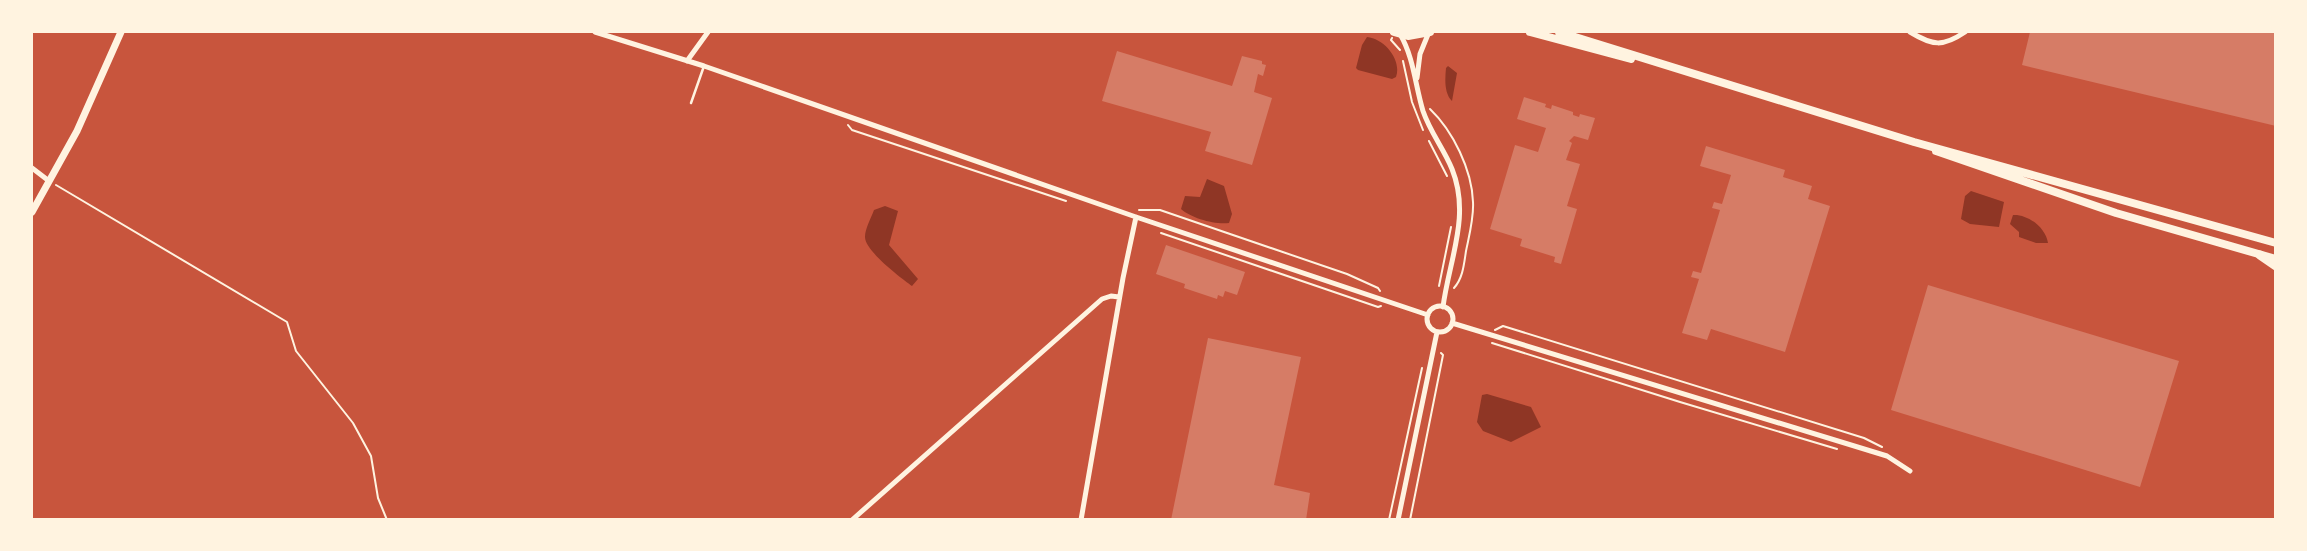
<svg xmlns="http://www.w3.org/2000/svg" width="2307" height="551" viewBox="0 0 2307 551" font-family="'Crimson Pro',serif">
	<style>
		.water { fill: #8f3625 }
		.building { fill: #d67c66 }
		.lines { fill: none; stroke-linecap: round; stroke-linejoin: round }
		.path { stroke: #fff3e0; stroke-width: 2 }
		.service { stroke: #fff3e0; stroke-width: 2.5 }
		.minor { stroke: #fff3e0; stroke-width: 5 }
		.secondary { stroke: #fff3e0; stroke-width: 7 }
		.primary { stroke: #fff3e0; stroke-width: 8 }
		.motorway { stroke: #fff3e0; stroke-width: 9 }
	</style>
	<rect width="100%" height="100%" fill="#c8553d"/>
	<path class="water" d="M1367 37C1385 39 1402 60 1396 77L1392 79 1358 70 1356 68 1362 45Z
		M1448 66 1457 73 1452 101C1444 93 1445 79 1446 68Z
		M1207 179 1224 186 1232 214 1229 223C1215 225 1191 218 1181 209L1185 196 1200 197Z
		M1971 191 2004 202 1999 227 1970 224 1961 219 1965 196Z
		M885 206 898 211 889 245 918 279 912 286C901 278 865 251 865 237 865 229 871 218 874 210Z
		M2013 215C2028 214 2046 228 2048 243H2036L2019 237V232L2010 224Z
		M1487 394 1531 407 1541 427 1511 442 1483 431 1477 422 1482 395Z"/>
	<path class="building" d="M2030 32H2276V126L2022 65Z
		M1117 51 1232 86 1242 56 1262 61V64L1266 65 1263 76 1258 74 1254 92 1272 98 1252 165 1205 151 1211 132 1102 101Z
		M1524 97 1546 104 1545 107 1551 109 1552 105 1573 112V115L1579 117 1580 114 1595 118 1588 140 1574 136 1569 141 1572 143 1566 160 1580 164 1567 206 1577 209 1561 264 1554 262 1555 257 1520 246 1522 239 1490 229 1515 145 1538 152 1546 128 1517 119Z
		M1706 146 1785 170 1783 177 1812 186 1808 199 1830 206 1785 352 1711 329 1707 340 1682 333 1699 279 1691 277 1693 271 1701 273 1720 210 1712 208 1714 202 1722 204 1731 175 1700 166Z
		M1166 245 1245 272 1237 295 1225 291 1223 297 1218 295 1217 299 1184 288 1185 284 1156 274Z
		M1928 285 2179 361 2140 487 1891 410Z
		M1208 338 1301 357 1274 485 1310 493 1306 520H1171Z"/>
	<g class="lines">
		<path class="path" d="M1392 38 1391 40 1400 50
			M1403 61 1412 102 1423 130
			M1430 109C1453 131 1472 170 1473 202 1474 218 1469 236 1466 251 1464 264 1463 278 1454 288
			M848 125 852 130 1066 201
			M1429 141 1447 176
			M56 185 287 322 296 351 353 423 371 456 378 498 387 520
			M1139 210H1160L1347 274 1378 288 1380 291
			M1161 233 1378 307 1381 306
			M1439 286 1451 227
			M1495 330 1503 326 1864 438 1882 447
			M1492 343 1680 402 1837 449
			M1389 520 1422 368
			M1410 520 1443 355 1441 353"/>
		<path class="service" d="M691 103 704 66"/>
		<path class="minor" d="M595 32 704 66 1136 217 1428 315
			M1910 32C1933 46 1943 47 1965 32
			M1400 34C1414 58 1415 85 1423 111 1430 132 1444 149 1452 169 1471 216 1449 260 1443 307
			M687 61 708 32
			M1417 78 1420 54 1429 32
			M32 168 49 181
			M1427 319a13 13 0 1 1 26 0a13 13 0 1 1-26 0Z
			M1452 323 1887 456 1910 471
			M852 520 1102 299 1111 296 1119 297
			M1081 520 1123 278 1136 217
			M1398 520 1437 332"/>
		<path class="secondary" d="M32 212 77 131 121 32"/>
		<path class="primary" d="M1394 32 1408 36 1430 32
			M1530 32 1631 59
			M1559 32 1914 142 2276 243
			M1936 151 2116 213 2276 259"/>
		<path class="motorway" d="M2260 255 2276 266"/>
	</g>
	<rect width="2307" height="551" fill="none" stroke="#fff3e0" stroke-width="66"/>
</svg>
